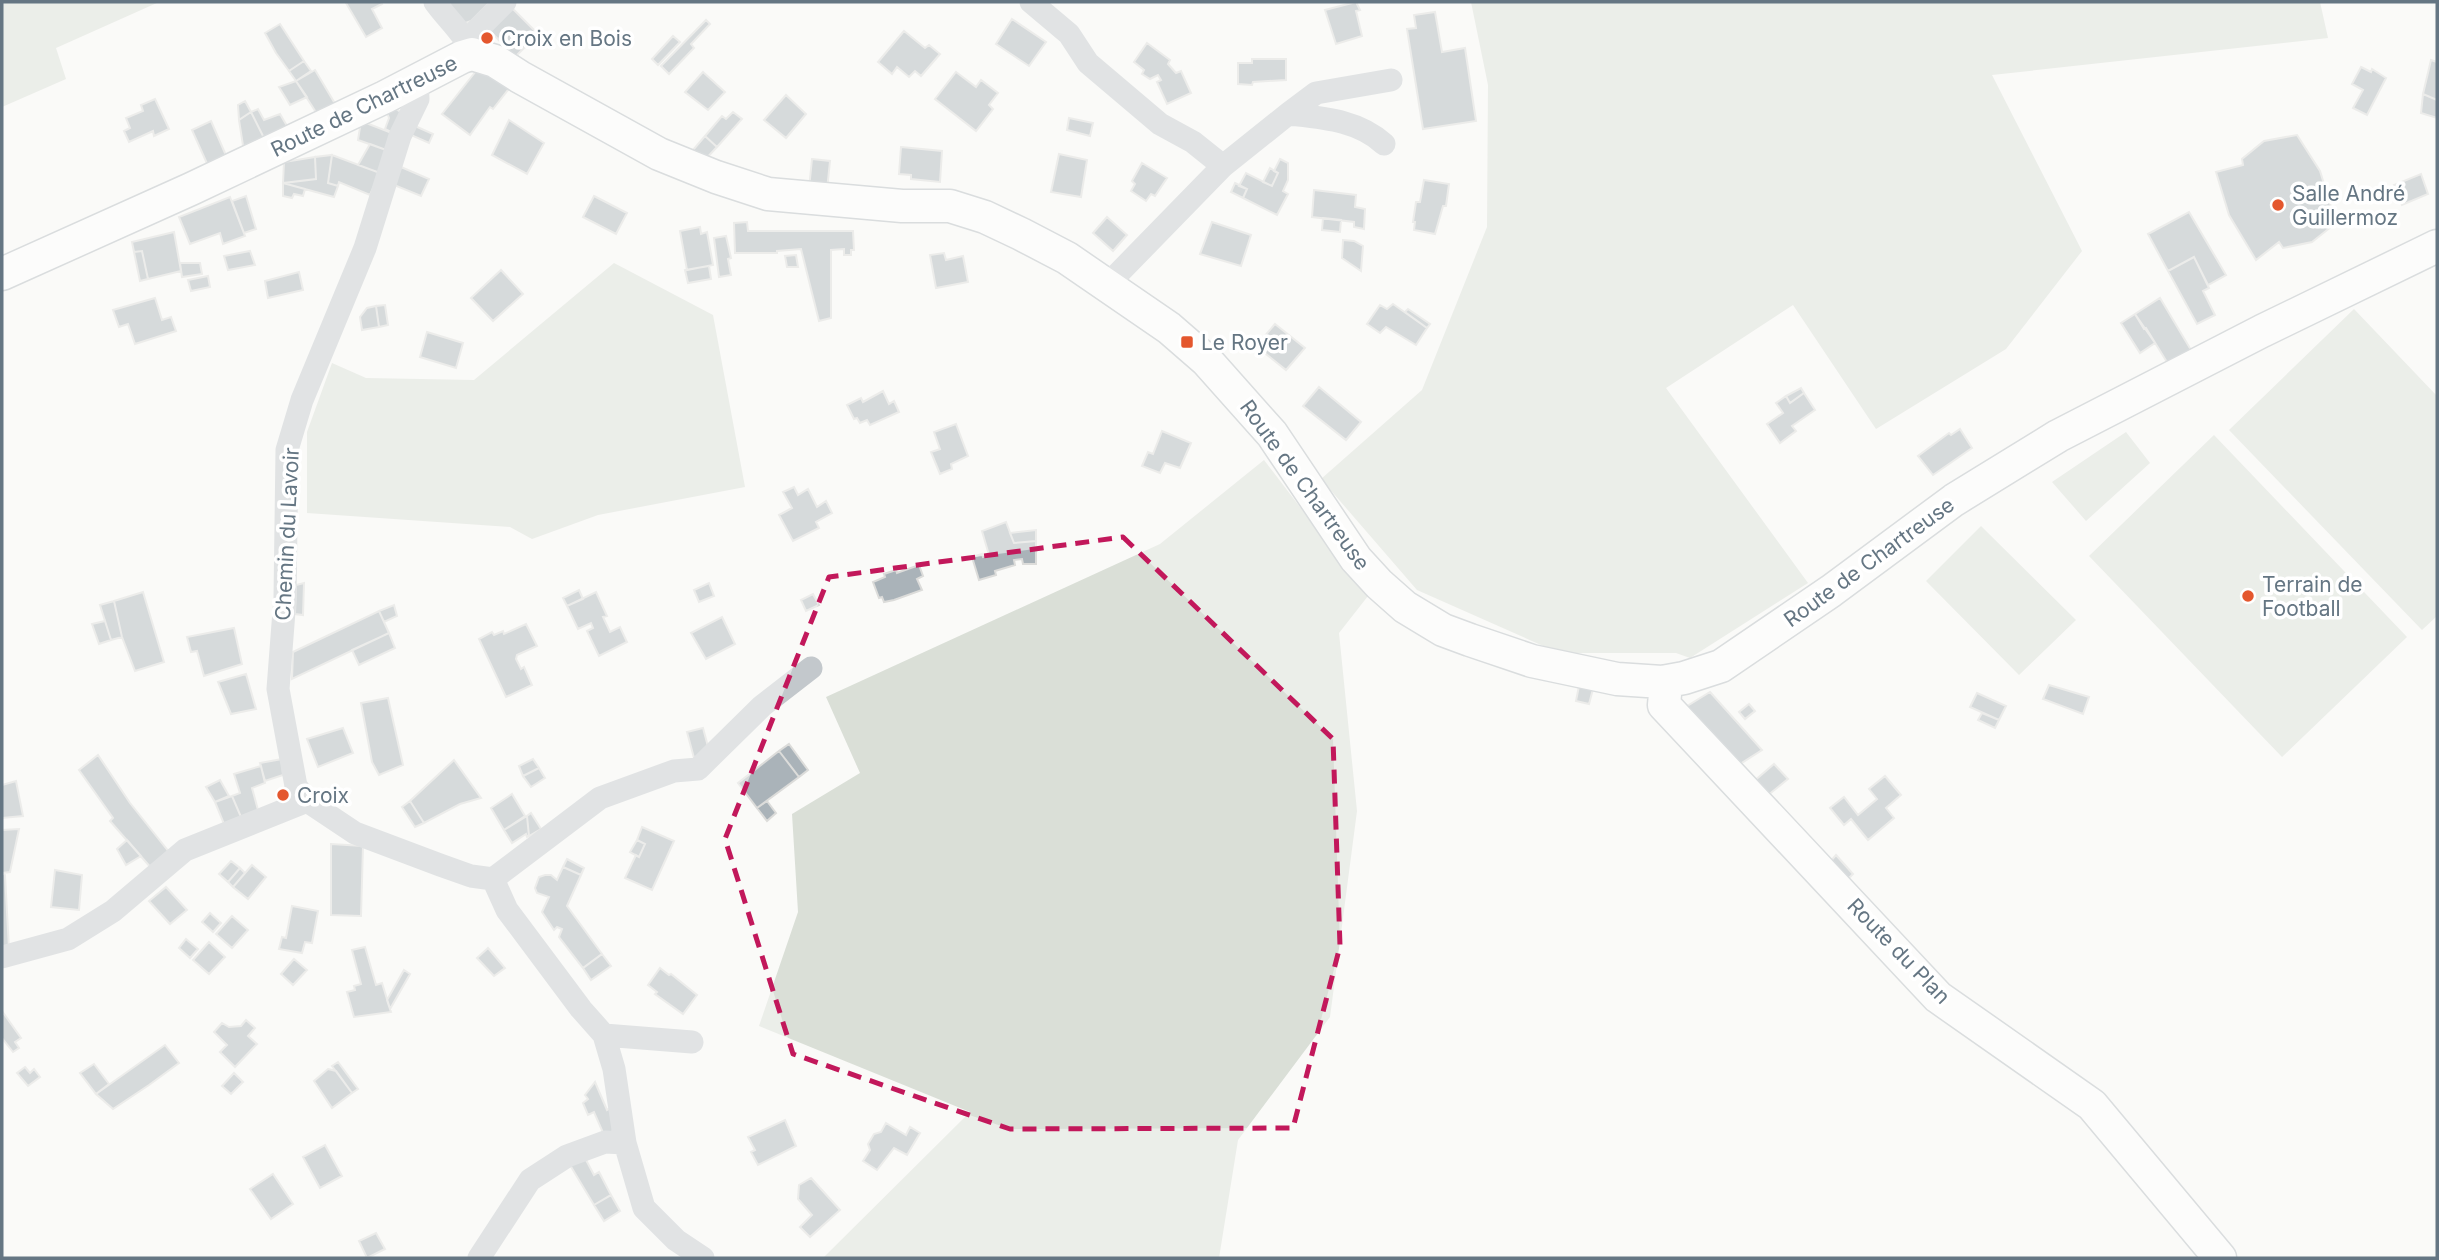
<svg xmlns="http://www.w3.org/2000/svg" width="2439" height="1260" viewBox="0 0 2439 1260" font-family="Inter,sans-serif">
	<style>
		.green { fill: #dadfd7 }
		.building { fill: #aab3b9; stroke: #dcdcda; stroke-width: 2 }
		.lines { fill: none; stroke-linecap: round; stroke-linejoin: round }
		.secondary-casing { stroke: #b3babf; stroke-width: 35 }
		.street { stroke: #c3c8cc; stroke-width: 23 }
		.secondary { stroke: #fff; stroke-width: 32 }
		.marked { fill: none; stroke: #c2185b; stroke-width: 5; stroke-dasharray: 14 9; stroke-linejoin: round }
		.poi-dot { fill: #e4572e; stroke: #fff; stroke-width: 2.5 }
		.labels { text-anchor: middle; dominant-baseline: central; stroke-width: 7; stroke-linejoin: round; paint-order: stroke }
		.poi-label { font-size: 21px; fill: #657683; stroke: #fff; text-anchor: start }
		.street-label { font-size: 21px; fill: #657683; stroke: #fff }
	</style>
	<rect width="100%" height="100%" fill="#fafaf8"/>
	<path class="green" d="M2 2H159L56 48 66 79 2 107Z
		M1471 2H2320L2328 38 1992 75 2082 251 2006 349 1876 429 1793 305 1666 388 1808 583 1690 658 1676 653H1559L1417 590 1321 479 1422 390 1487 227 1488 85Z
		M614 263 713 315 745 487 598 515 532 539 510 527 307 513V432L332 363 366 378 474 380Z
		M2354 309 2437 396V616L2422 630 2229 430Z
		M2126 432 2150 463 2086 521 2052 482Z
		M2214 435 2407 637 2282 757 2089 556Z
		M1264 460 1368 596 1339 633 1357 811 1330 1017 1238 1140 1219 1258H823L970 1112 759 1026 798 912 792 814 860 773 826 697 1160 544Z
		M1981 526 2076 620 2019 675 1926 581Z"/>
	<path class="building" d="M347 2H381L382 4 372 9 382 28 366 37 346 3Z
		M451 2H490L471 21 463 24 447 6Z
		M1356 2 1360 10 1356 11 1362 36 1336 44 1325 10Z
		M512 8 538 34 515 57 490 31Z
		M1435 12 1442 52 1465 48 1476 121 1423 129 1407 29 1416 28 1414 15Z
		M1012 19 1046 42 1029 66 996 44Z
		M706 20 710 24 691 44 694 48 669 74 661 66Z
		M280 24 304 61 289 71 276 53 265 33Z
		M904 31 925 48 929 45 940 54 921 76 915 71 909 77 897 67 892 74 878 62Z
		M673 36 680 42 658 65 652 59Z
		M1147 43 1170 60 1168 64 1176 73 1181 71 1191 93 1167 104 1157 82 1161 80 1158 75 1150 79 1142 74 1144 70 1134 62Z
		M1252 59H1286V80L1253 82 1252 85 1238 84V63H1252Z
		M2431 60 2437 62V100L2423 94Z
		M304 61 311 71 296 81 289 71Z
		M480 66 511 86 493 109 490 107 470 135 442 114Z
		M2361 67 2371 72 2372 69 2386 78 2367 115 2353 108 2363 90 2352 84Z
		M315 70 337 107 319 117 296 81Z
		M703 72 725 92 708 110 685 92Z
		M956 72 976 87 981 80 998 93 989 105 993 109 976 131 935 99Z
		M296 81 307 97 290 105 279 87Z
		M2423 94 2437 100V118L2421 113Z
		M786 95 806 114 786 138 764 120Z
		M155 99 169 129 154 136 153 131 129 142 124 131 130 128 126 118 143 111 141 105Z
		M245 101 251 112 239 120 238 105Z
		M394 108 404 114 397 135 385 129 389 118 386 110Z
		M258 109 264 120 280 114 290 131 266 142 251 112Z
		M251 112 266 142 244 152 239 120Z
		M733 112 742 119 717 147 705 136 722 116 726 119Z
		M1069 118 1093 123 1090 136 1067 130Z
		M509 120 544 143 527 174 492 155Z
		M211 121 228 160 209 168 192 130Z
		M361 121 397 135 389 151 358 140Z
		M415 126 433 134 429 143 411 135Z
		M2297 135 2320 171 2336 223 2312 242 2283 248 2279 242 2256 260 2229 215 2216 172 2243 165 2242 159 2264 141Z
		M705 136 717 147 701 164 687 157Z
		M370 144 389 151 380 173 358 165Z
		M901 147 942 151 940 182 911 179V175L899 174Z
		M1059 154 1087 160 1081 197 1051 192Z
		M332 155 328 183 338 186 334 197 283 183 316 179 315 157Z
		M332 155 380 173 370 195 339 182 338 186 328 183Z
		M315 157 316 179 283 183 284 162Z
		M812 159 830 161 827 190 809 189Z
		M1280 159 1288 163V180L1283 191 1288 194 1277 215 1243 198 1247 189 1239 186 1246 173 1272 186 1278 173 1274 171Z
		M1142 163 1167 178 1155 196 1151 194 1146 201 1131 191 1135 184 1132 181Z
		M401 167 429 179 421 196 394 185Z
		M1270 168 1278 173 1272 186 1263 182Z
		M2421 174 2428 194 2402 205 2394 185Z
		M1424 180 1449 184 1446 206H1443L1435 234 1414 230 1415 222H1413L1416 202H1420Z
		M283 183 305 189 303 196 294 194 292 198 283 196Z
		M1235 183 1247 189 1243 198 1231 192Z
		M1314 190 1356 195 1355 207 1365 209 1364 229 1354 227V222L1312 217Z
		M246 196 256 229 244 233 232 201Z
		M594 196 627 213 616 234 583 217Z
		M230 197 245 236 223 244 220 233 190 244 179 217Z
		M2189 212 2226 275 2208 285 2194 257 2168 271 2148 234Z
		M1107 217 1127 235 1113 251 1093 233Z
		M1323 218 1341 220 1340 232 1322 230Z
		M747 222 748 231H853L854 250H851V255H844V249L831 250V318L819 321 801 249 777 251V253H735L734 223Z
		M1212 222 1251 235 1241 266 1200 254Z
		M700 227 701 234 707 232 713 265 687 270 680 231Z
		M174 232 181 271 148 279 142 251 134 252 132 242Z
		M726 236 731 258 728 259 731 275 719 277 714 238Z
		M1343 240 1354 241 1363 246 1361 271 1342 258Z
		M142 251 148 279 140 281 134 252Z
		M250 251 255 265 228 270 224 256Z
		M944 253 946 260 963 256 968 282 936 288 930 255Z
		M796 255 798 267H787L785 256Z
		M2194 257 2209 288 2203 291 2215 315 2197 324 2168 271Z
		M180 263H200L202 274 182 277Z
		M709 266 711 279 688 283 685 270Z
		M501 270 523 294 493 321 471 298Z
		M299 272 303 290 268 298 265 281Z
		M208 276 210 287 191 291 188 280Z
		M155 298 162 320 171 317 176 331 135 344 128 324 119 327 113 310Z
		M2160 298 2194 355 2170 367 2146 328 2144 329 2135 314Z
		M1393 304 1427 328 1416 345 1386 327 1380 333 1367 324 1380 305 1387 309Z
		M385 305 388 325 379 327 376 306Z
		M376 306 379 327 362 330 360 317 367 308Z
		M1408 309 1430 324 1427 328 1405 312Z
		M2135 314 2155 343 2140 353 2121 323Z
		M1275 324 1305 348 1286 370 1256 346Z
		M427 332 463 343 456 368 420 357Z
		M1319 387 1361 422 1346 440 1303 406Z
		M1801 388 1804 393 1790 403 1786 396Z
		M883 391 889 404 894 401 899 412 870 425 867 420 860 423 857 418 854 419 847 405 861 398 863 402Z
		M1804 393 1815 410 1792 426 1796 431 1780 443 1767 424 1783 413 1776 403 1786 396 1790 403Z
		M956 424 968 456 951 464 952 469 940 474 931 452 940 449 934 432Z
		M1960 429 1972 448 1933 475 1918 456 1949 433 1951 435Z
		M1162 431 1191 443 1180 468 1165 463 1160 473 1142 466 1148 452 1153 454Z
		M794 487 798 495 808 489 817 507 826 501 832 513 816 522 819 528 793 541 779 515 792 508 783 492Z
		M1006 522 1014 543 1036 541V564H1023L1022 559 1014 560 1015 565 995 571 996 575 979 580 972 557 982 554 983 557 989 555 982 531Z
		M1036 530V541L1014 543 1010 533Z
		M919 565 923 576 917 579 922 590 894 600 884 602 882 597 879 598 873 582 885 577 884 574 896 570 897 573Z
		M304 583 303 615 295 614 296 585Z
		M709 583 714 596 699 602 694 590Z
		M579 590 583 599 567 606 563 598Z
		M143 592 164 662 135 671 122 637 114 601Z
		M596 592 607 616 603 617 610 632 620 627 627 642 599 656 587 631 593 628 591 623 578 629 567 606Z
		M813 594 819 605 806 611 801 600Z
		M114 601 122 637 111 640 100 605Z
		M394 605 397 616 384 622 379 611Z
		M379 611 389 633 292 679 293 652Z
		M722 617 735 644 706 659 691 633Z
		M105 621 111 640 99 644 92 624Z
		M526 624 537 646 517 655 516 659 521 669 524 667 532 685 506 697 479 639 492 632 494 635 503 631 504 634Z
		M234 628 242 664 204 676 197 651 191 652 187 637Z
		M389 633 395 648 359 665 352 650Z
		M246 674 256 709 231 714 218 682Z
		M2049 685 2089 697 2083 714 2043 699Z
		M1579 686 1593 689 1589 704 1576 701Z
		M1710 692 1762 750 1737 766 1684 708Z
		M1977 693 2006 706 1999 720 1970 707Z
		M388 698 403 765 379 775 372 762 361 703Z
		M1749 704 1755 711 1745 719 1739 712Z
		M1982 713 1999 720 1995 728 1978 720Z
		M343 728 353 753 318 767 307 739Z
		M703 728 710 754 694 758 687 732Z
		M789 744 808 770 799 777 779 751Z
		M779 751 799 777 757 808 738 783Z
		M98 755 130 803 169 852 152 869 110 821 113 818 79 770Z
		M282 759 283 775 265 781 260 763Z
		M533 759 539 768 523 776 519 766Z
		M454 760 481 798 460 804 424 823 410 801Z
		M1774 764 1788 779 1767 796 1753 782Z
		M261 766 265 783 252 788 258 810 241 817 232 796 240 793 234 774Z
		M539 768 545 778 531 787 523 776Z
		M1885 776 1901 795 1886 808 1894 818 1868 840 1851 819 1844 825 1830 808 1844 797 1858 815 1877 799 1869 789Z
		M220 780 229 796 215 802 206 787Z
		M16 781 23 816 2 818V785Z
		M512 794 525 816 504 830 491 808Z
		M232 796 241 817 224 824 215 802Z
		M410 801 424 823 415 827 402 807Z
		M767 801 776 813 767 821 757 808Z
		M531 813 541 829 529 836 527 816Z
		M527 816 529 836 527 837 526 834 512 843 504 830Z
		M642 827 674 841 652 890 625 878 636 855 639 857 645 844 637 840Z
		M19 829 10 872 2 873V830Z
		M127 840 141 856 126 865 117 849Z
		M637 840 645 844 639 857 630 852Z
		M331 844 363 846 361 916 331 915Z
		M1836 855 1853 874 1846 881 1829 863Z
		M567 859 584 868 581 875 563 867Z
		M231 861 240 868 228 882 219 874Z
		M252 865 266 877 248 899 233 887Z
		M563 867 581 875 567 906 602 954 583 968 559 937 562 929 557 927 554 930 542 912 549 897 537 893 535 888 539 877 545 875H551L557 880Z
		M240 868 245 873 233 887 228 882Z
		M55 870 82 875 79 910 51 907Z
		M2 873 5 875 9 949 2 950Z
		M166 887 187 910 170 924 149 901Z
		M292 906 318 911 312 943 305 942 302 953 279 949 282 937 286 938Z
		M210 913 221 923 213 932 202 922Z
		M232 916 248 930 232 948 216 934Z
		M186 939 198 949 190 958 179 948Z
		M209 942 225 957 209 974 193 960Z
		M365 947 376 985 382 983 391 1012 354 1017 347 992 355 990 354 986 361 984 352 950Z
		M488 948 505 968 494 976 477 958Z
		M602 954 611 966 591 980 583 968Z
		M294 959 307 970 293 985 281 974Z
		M660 968 669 975 671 974 697 995 683 1014 655 994 657 992 648 985Z
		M404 970 410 974 390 1009 387 1000Z
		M2 1011 21 1038 15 1042 19 1048 13 1052 2 1038Z
		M246 1020 255 1028 248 1036 257 1044 235 1067 220 1052 227 1045 214 1032 222 1023 229 1027 241 1026Z
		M165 1045 179 1063 149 1085 113 1109 96 1094Z
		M338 1062 358 1089 352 1093 332 1066Z
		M94 1064 109 1084 96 1094 80 1073Z
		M25 1067 30 1073 34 1069 40 1077 28 1086 17 1073Z
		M328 1069 336 1071 352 1093 332 1108 314 1081Z
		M234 1073 243 1082 231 1094 222 1086Z
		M595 1082 607 1110 612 1107 621 1128 604 1135 594 1112 588 1115 583 1103 588 1099 585 1095Z
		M785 1120 796 1146 758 1165 751 1152 755 1150 748 1137Z
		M886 1123 906 1135 910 1127 920 1133 907 1155 894 1148 877 1170 863 1161 870 1150 868 1144 874 1134 881 1132Z
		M325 1145 342 1176 320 1188 303 1157Z
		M585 1158 594 1175 599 1172 611 1195 594 1205 570 1165Z
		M273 1174 293 1204 271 1219 250 1189Z
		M811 1178 840 1210 810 1237 800 1227 812 1215 798 1199 799 1185Z
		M611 1195 620 1211 604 1221 594 1205Z
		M376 1233 385 1249 367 1258 359 1241Z"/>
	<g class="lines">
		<g class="secondary-casing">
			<path id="secondary" d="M2 274 191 189 385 97 462 57 472 54 495 61 520 77 659 154 716 177 768 194 902 206H950L985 217 1021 234 1067 258 1169 328 1207 361 1272 434 1356 559 1379 584 1405 607 1443 630 1470 640 1532 661 1617 679 1662 682 1684 678 1721 666 1831 591 1954 500 2058 436 2262 331 2437 246
				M1662 682 1665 694 1664 705 1938 997 2092 1105 2220 1258"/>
		</g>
		<path class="street" d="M435 2C447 19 466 35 472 54
			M1031 2 1069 34 1088 63 1160 124 1193 142 1223 166
			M465 38 475 32 505 2
			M417 81 418 99 400 136 365 248 302 400 287 450 285 598 278 689 296 786 307 801 355 833 440 865 471 876 493 879 507 910 581 1009 604 1035 614 1069 625 1143 644 1208 676 1240 703 1258
			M1288 114 1316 93 1391 80
			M1107 285 1223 166 1288 114C1323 118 1358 120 1384 144
			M493 879 600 798 674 771 698 769 762 706 811 668
			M2 957 68 939 113 911 185 850 307 801
			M604 1035 692 1042
			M479 1258 530 1180 567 1156 605 1142 625 1143"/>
		<use href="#secondary" class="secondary"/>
	</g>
	<path d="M0 0H2439V1260H0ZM1123 537 1333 739 1340 946 1293 1128 1010 1129 793 1054 725 839 829 577Z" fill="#fafaf8" fill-opacity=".55" fill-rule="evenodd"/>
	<path class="marked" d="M1123 537 1333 739 1340 946 1293 1128 1010 1129 793 1054 725 839 829 577Z"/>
	<g class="poi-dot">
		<circle cx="487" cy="38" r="7"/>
		<circle cx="2278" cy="205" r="7"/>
		<rect x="1180" y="335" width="14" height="14" rx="3.5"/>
		<circle cx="2248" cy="596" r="7"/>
		<circle cx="283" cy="795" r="7"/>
	</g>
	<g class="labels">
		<g class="poi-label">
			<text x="501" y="38">Croix en Bois</text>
			<text x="2292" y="193">Salle André<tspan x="2292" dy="24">Guillermoz</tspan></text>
			<text x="1201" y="342">Le Royer</text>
			<text x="2262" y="584">Terrain de<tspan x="2262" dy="24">Football</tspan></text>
			<text x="297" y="795">Croix</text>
		</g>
		<g class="street-label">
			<text transform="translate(364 106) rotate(-26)">Route de Chartreuse</text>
			<text transform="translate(1305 485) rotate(54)">Route de Chartreuse</text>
			<text transform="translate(287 534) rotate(-87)">Chemin du Lavoir</text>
			<text transform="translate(1869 562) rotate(-36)">Route de Chartreuse</text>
			<text transform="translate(1899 951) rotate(46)">Route du Plan</text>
		</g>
	</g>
	<rect width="2439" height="1260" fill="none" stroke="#657683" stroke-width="7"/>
</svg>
